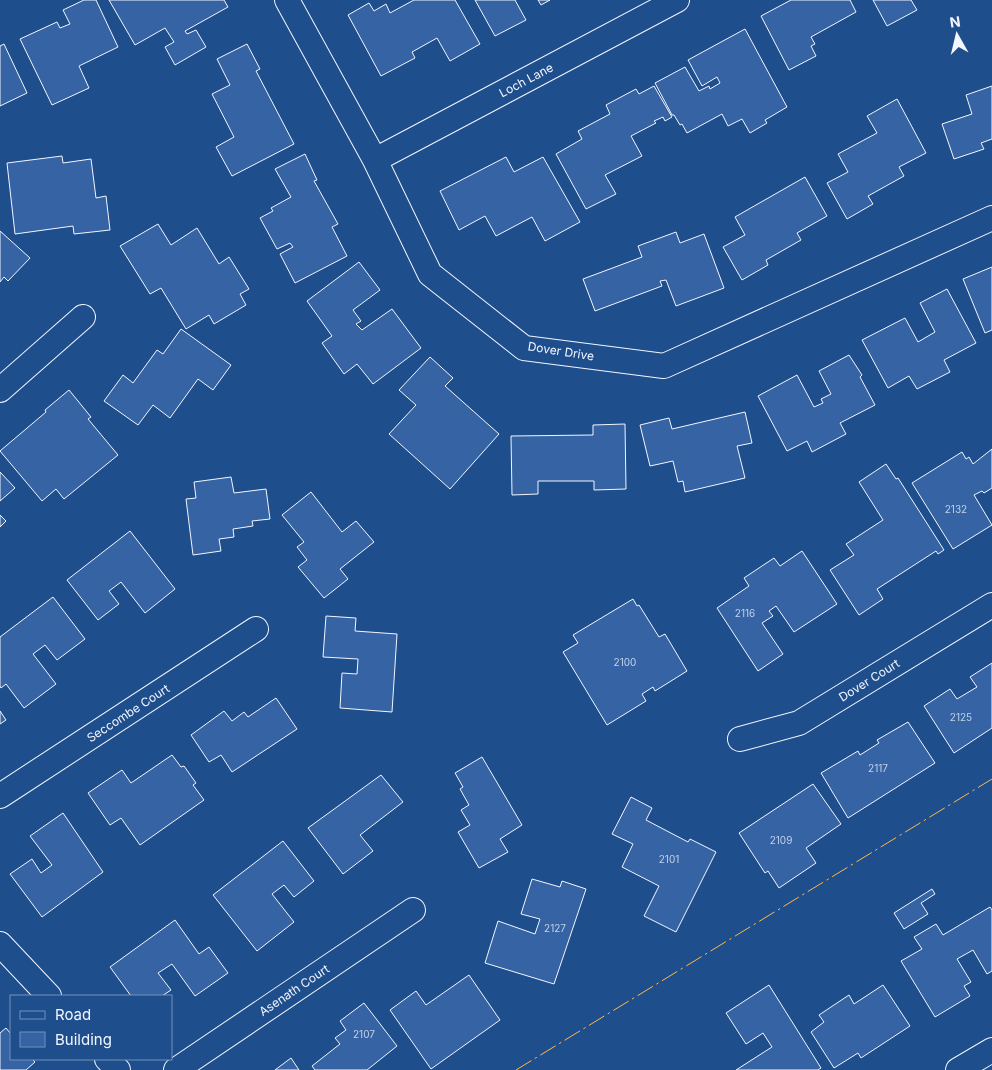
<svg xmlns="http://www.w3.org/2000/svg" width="992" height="1070" viewBox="0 0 992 1070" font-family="Inter,sans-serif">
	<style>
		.building { fill: #3563a3; stroke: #f2f6ff }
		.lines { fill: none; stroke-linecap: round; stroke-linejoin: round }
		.minor-casing { stroke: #f2f6ff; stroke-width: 26 }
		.minor { stroke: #1f4e8c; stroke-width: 24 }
		.power { stroke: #ffb74d; stroke-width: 1; stroke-dasharray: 18 4 2.5 4; stroke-linecap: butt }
		.labels { text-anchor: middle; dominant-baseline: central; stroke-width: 4; stroke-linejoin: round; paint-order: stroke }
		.number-label { font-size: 10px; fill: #c3d1e8 }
		.street-label { font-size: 12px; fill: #f2f6ff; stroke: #1f4e8c }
	</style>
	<rect width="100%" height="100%" fill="#1f4e8c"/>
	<path class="building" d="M84 0H96L118 47 79 66 89 88 52 105 20 39 57 22 60 28 70 24 63 10Z
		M109 0H224L228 7 185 31 187 34 196 30 206 47 175 65 165 47 174 42 165 28 135 45Z
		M414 0H455L480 44 450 61 437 38 412 52 415 58 381 76 348 15 369 3 374 11 386 4 390 13Z
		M475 0H515L526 20 495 36Z
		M538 0H550L541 5Z
		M791 0H850L856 12 811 37 815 44 811 46 816 56 789 70 761 16Z
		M873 0H911L917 10 887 26Z
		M745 29 787 107 765 120 767 123 750 133 742 119 728 126 722 114 687 133 682 124 680 125 674 115H672L655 83 685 67 699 91 709 86 710 89 720 83 717 77 702 86 688 60Z
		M4 44 27 93 0 106V46Z
		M247 44 260 69 256 71 294 144 232 176 216 147 234 137 212 94 230 85 217 59Z
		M654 86 672 117 665 121 663 117 654 121 656 123 631 136 642 156 605 175 616 194 586 209 556 154 582 139 578 131 610 114 606 105 636 89 639 94Z
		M992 86V139L981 143 984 149 954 159 942 124 972 114 966 95Z
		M897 99 926 153 899 167 904 176 868 196 873 204 847 219 827 183 848 172 838 154 877 133 867 116Z
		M305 154 317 180 314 181 338 224 332 227 347 256 295 283 280 254 293 247 290 243 277 249 260 218 273 211 271 208 291 197 275 169Z
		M62 156 63 163 91 159 96 198 106 196 110 230 74 234 73 226 15 234 7 163Z
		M506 157 514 172 543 157 580 222 545 241 532 217 496 236 485 216 459 230 440 191Z
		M805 177 827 216 797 233 801 240 766 260 768 265 742 280 723 247 745 235 735 217Z
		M158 224 171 245 197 228 219 264 229 257 249 289 240 294 246 305 214 324 209 315 186 329 161 288 150 294 120 246Z
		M0 231 30 258 8 281 4 277 0 282Z
		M676 232 680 243 704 234 724 288 676 306 666 280 660 281 662 286 595 311 583 279 642 257 638 246Z
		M359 262 380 290 353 310 361 321 356 324 362 330 392 309 421 348 373 384 357 364 344 374 322 343 332 336 307 301Z
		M992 267V330L985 333 963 279Z
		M947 289 976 343 944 360 950 372 917 389 909 376 888 388 862 340 905 318 918 342 935 332 920 303Z
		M181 329 231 365 213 390 198 379 170 418 153 405 138 425 104 401 123 375 133 383 157 350 163 354Z
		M849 355 862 375 860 377 875 405 840 423 846 434 812 452 807 441 787 451 758 396 797 375 814 407 823 403 821 399 831 394 819 371Z
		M430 357 453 378 445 386 499 434 450 489 389 434 416 405 399 390Z
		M69 390 91 417 88 419 118 455 64 499 56 489 42 501 0 451 46 412 45 410Z
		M745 412 752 443 737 446 745 478 685 492 683 481 678 482 673 461 650 466 640 425 669 418 672 429Z
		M625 424 626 489 594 490V481H538V494L512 495 511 436 593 435V425Z
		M992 449V488L984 493 982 491 974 495 992 525 953 549 912 483 962 452 966 459 969 457 973 464Z
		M886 464 896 479 898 478 944 550 938 554 936 551 877 589 883 599 859 615 830 570 854 555 846 544 883 520 859 482Z
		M0 472 15 488 0 501Z
		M231 477 234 493 266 489 270 519 252 521 253 526 233 529 234 537 219 539 221 551 193 555 186 499 196 498 194 482Z
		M311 492 342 532 356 521 374 542 340 569 348 579 324 598 298 567 307 560 297 547 304 542 282 515Z
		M0 515 6 521 0 527Z
		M130 531 175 589 145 613 121 582 109 591 119 604 98 620 67 580Z
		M802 551 837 604 794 632 776 606 769 611 773 616 762 623 783 654 758 671 717 608 749 586 744 578 774 558 780 566Z
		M53 597 85 639 57 660 45 645 33 654 56 684 24 708 6 684 1 688 0 686V637Z
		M633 599 637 606 639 605 659 637 665 634 687 671 655 691 653 687 642 694 646 701 607 725 563 652 578 643 573 635Z
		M326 616 356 618 355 631 397 634 392 712 340 708 342 673 357 674 358 659 323 657Z
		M992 663V728L954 753 924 706 950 689 957 699 977 687 970 677Z
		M276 698 297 729 232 772 221 755 209 762 191 735 224 711 232 721 244 712 248 717Z
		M0 711 6 720 0 724Z
		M908 722 935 763 848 818 821 773 858 751 860 755 879 743 877 740Z
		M172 755 181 767 184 766 196 783 193 785 204 800 140 845 121 818 110 825 88 793 122 770 131 783Z
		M482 757 522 825 500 839 508 852 479 868 458 832 470 825 461 810 469 805 460 789 463 787 455 773Z
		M381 775 403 802 360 835 373 851 343 874 308 828Z
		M813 784 841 824 806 848 816 863 779 888 768 871 765 873 739 833Z
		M631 797 652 808 646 820 688 842 690 839 716 852 676 932 644 916 659 886 622 867 633 844 612 834Z
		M63 813 103 872 42 917 10 874 32 859 41 873 52 865 30 836Z
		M283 841 314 881 294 897 284 885 272 894 294 922 257 951 213 895Z
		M532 879 560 887 562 881 586 889 554 984 485 963 498 921 535 934 540 919 521 914Z
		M932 889 935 894 921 903 928 914 904 929 894 913Z
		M990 907 992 910V971L987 974 973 950 957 959 971 982 964 986 970 996 935 1017 901 961 922 949 914 937 936 924 943 935Z
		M175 920 199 954 209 947 228 973 195 996 172 964 158 973 171 990 162 996H131L110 967Z
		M469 975 500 1020 431 1069 390 1010 416 991 426 1005Z
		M769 985 821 1068 818 1070H736L772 1047 763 1033 746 1044 726 1013Z
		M883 985 910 1026 861 1058 858 1053 834 1068 811 1032 824 1022 819 1015 849 995 854 1004Z
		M364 1003 397 1046 367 1070H315L312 1066 340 1044 335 1038 346 1030 340 1021Z
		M6 1028 11 1034V1059H32L35 1062 26 1070H0V1033Z
		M291 1058 299 1070H275Z"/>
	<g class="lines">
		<g class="minor-casing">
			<path id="minor" d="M287 0 375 160 430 274 524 348 664 366 992 218
				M375 160 677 0
				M0 390 83 317
				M740 739 799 723 992 605
				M0 796 256 629
				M0 944 49 996
				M107 1059 118 1070
				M176 1070 413 910
				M958 1070 992 1050"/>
		</g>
		<use href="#minor" class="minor"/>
		<path class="power" d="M516 1070 992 779"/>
	</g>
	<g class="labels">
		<g class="number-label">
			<text x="956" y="509">2132</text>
			<text x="745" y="613">2116</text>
			<text x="625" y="662">2100</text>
			<text x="961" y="717">2125</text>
			<text x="878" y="768">2117</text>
			<text x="781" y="840">2109</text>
			<text x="669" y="859">2101</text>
			<text x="555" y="928">2127</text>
			<text x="364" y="1034">2107</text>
		</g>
		<g class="street-label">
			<text transform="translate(526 80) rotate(-28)">Loch Lane</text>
			<text transform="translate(561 351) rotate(9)">Dover Drive</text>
			<text transform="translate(869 680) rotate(-32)">Dover Court</text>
			<text transform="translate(128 713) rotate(-33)">Seccombe Court</text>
			<text transform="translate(294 990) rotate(-34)">Asenath Court</text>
		</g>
	</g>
	<rect x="10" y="995" width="162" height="65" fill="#1f4e8c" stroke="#7391ba"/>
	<rect x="20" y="1011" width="25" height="8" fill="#1f4e8c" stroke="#7391ba"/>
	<text x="55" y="1020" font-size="15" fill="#f2f6ff">Road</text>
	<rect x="20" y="1032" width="25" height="15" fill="#3563a3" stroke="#7391ba"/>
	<text x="55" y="1045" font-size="15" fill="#f2f6ff">Building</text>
	<g transform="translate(957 35) rotate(352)" stroke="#1f4e8c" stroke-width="4" paint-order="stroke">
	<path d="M0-4L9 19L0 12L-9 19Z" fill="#f2f6ff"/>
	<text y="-8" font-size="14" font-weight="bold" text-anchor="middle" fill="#f2f6ff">N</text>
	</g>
</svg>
